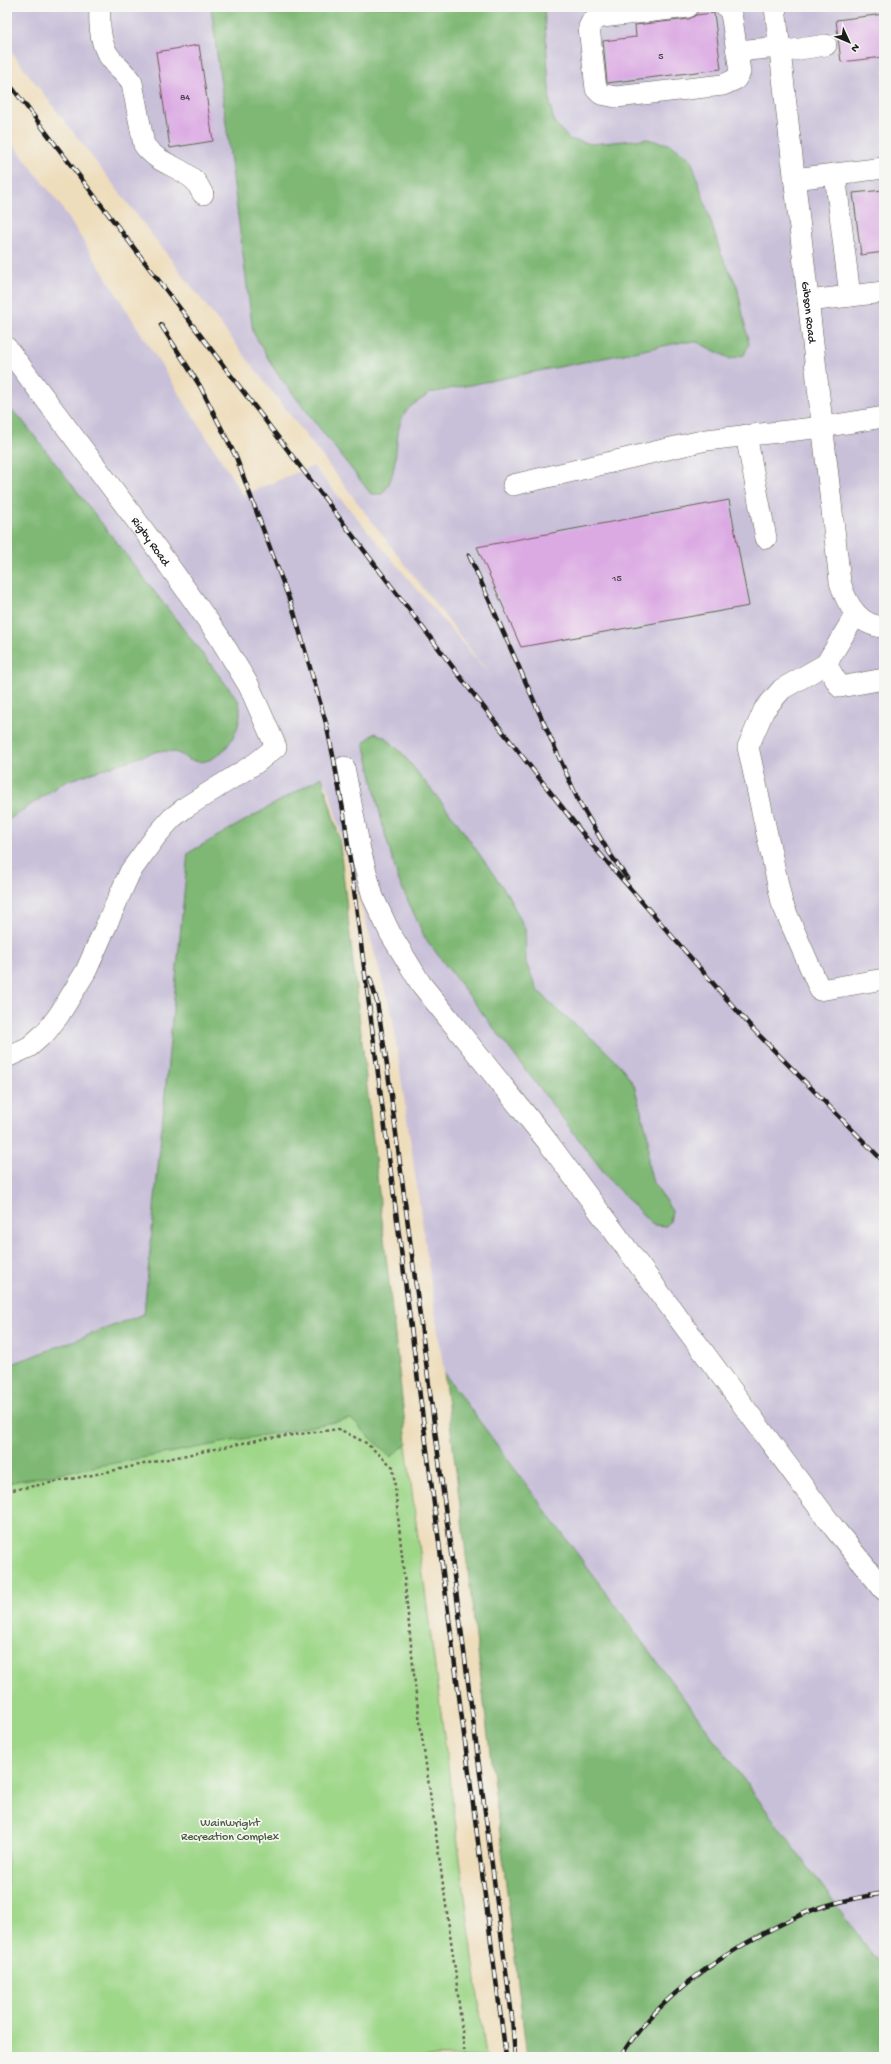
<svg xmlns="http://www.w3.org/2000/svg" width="891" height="2064" viewBox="0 0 891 2064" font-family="'Gochi Hand',sans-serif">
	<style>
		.industrial { fill: #c8bfd8 }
		.green { fill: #9fd789; stroke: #5e7a52 }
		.forest { fill: #7fb875; stroke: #4e6a48 }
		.building { fill: #dbaae3 }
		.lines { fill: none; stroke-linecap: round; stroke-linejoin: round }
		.minor-casing { stroke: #666054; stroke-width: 22 }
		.path { stroke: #666054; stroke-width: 2.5; stroke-dasharray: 3 3; stroke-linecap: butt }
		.minor { stroke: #fff; stroke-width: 21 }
		.rail-casing { stroke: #1c1c1c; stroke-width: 4.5 }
		.rail { stroke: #f6f6f2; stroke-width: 3; stroke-dasharray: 9; stroke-linecap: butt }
		.labels { text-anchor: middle; stroke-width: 3.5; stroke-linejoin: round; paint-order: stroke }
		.number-label { font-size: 10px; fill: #4c404e }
		.street-label { font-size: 12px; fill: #1c1c1c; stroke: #f6f6f2 }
		.park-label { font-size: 12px; fill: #4a5d42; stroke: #f6f6f2 }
	</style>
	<rect width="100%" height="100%" fill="#f6f6f2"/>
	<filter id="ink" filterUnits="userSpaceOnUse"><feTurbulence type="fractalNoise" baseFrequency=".025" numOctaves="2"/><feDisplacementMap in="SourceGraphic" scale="8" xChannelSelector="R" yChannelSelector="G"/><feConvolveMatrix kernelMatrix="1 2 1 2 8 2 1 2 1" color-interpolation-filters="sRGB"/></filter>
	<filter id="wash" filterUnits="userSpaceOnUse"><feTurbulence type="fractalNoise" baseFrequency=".012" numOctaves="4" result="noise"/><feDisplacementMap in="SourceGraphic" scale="16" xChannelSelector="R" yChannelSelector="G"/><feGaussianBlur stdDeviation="0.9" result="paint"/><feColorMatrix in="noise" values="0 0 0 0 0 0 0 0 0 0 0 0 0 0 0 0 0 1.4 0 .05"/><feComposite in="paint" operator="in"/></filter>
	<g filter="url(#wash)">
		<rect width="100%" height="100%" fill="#edb"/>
		<!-- industrial -->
		<path class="industrial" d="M7 7H884V1970L444 1373 392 1015 328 788 322 777 188 853 144 1314 7 1366V136L61 206 243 495 313 466 493 679 7 46Z"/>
		<!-- green -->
		<path class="green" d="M400 1400 486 2057H7V1474Z"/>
		<!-- forest -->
		<g class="forest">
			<path d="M211 7H544L550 103 554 122 569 139 591 144 646 139 669 144 691 159 721 254 737 286 749 344 744 355 731 359 697 342H683L430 393C424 398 416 402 410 407 388 427 405 467 382 494H371L276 372 253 332Z"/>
			<path d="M7 406 22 420 238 700C248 724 222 768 193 761 189 761 185 757 182 755 174 751 167 751 158 751L64 782 7 821Z"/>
			<path d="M375 733 385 737 401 752 454 818 508 895 525 929 526 963 537 989 553 1006 602 1047 624 1070 634 1085 648 1137V1164L653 1183 672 1210 670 1222 666 1226 653 1225 612 1183 425 938 398 879 383 827 364 742Z"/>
			<path d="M322 777 339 837 407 1443 391 1457 351 1419 7 1483V1366L144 1314 188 853Z"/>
			<path d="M444 1373 884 1970V2057H527Z"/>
		</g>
		<g id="blocks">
			<!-- building -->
			<g class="building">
				<path d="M714 13 721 69 607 83 603 41 636 37 635 25 689 19 696 15Z"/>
				<path d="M884 14V57L841 62 836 20Z"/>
				<path d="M199 45 213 141 170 148 156 52Z"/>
				<path d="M884 190V252L861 255 853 193Z"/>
				<path d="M729 500 749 606 521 647 477 547Z"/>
			</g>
		</g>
	</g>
	<g filter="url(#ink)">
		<use href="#blocks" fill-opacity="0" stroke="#666054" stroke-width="1"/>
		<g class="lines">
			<defs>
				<g id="minor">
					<path d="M100 7C99 23 100 43 109 56 116 66 126 73 132 83L144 145C159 165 179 165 195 181 198 184 200 190 203 194"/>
					<path d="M688 7 602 17 592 21 589 27 596 89 601 94 616 97 723 85 736 79 740 72 732 19 730 11 726 7"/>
					<path id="s1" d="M775 7 840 582C846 603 859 626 884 627"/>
					<path d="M737 51 779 47"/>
					<path d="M780 52 826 45"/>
					<path d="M835 174 850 296"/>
					<path d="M794 179 884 168"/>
					<path d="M808 301 884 292"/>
					<path id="s2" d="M7 348 145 532 218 635 249 686 276 747 256 763 186 807 172 818 156 836 130 872 86 971 59 1015 46 1032 29 1047 7 1057"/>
					<path d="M746 435 766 538"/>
					<path d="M513 485 706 440 823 427 884 417"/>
					<path d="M856 614 826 664 782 689 764 710 748 747 782 903 820 990 884 979"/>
					<path d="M826 664 840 687 884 679"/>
					<path d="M344 767 360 850 373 897 390 933 421 984 547 1141 834 1528 884 1590"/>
				</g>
			</defs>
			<!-- minor casing -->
			<use href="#minor" class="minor-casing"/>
			<!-- path -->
			<path class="path" d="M7 1491 92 1475 262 1439 339 1429 366 1443 393 1467 416 1694 455 1969 465 2057"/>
			<!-- minor -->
			<use href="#minor" class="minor"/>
			<defs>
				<g id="rail">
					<path d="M7 81 471 691 587 839 753 1029 884 1162"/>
					<path d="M161 325 200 386 236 457 294 612 326 723 334 760 344 815 370 1012 506 2057"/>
					<path d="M469 555 579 802 608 851 627 878"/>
					<path d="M370 978 377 1002 387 1065 512 2017 515 2057"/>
					<path d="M620 2057C654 2002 710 1962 766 1932 782 1924 799 1914 816 1909 838 1901 861 1897 884 1893"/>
				</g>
			</defs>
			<!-- rail casing -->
			<use href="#rail" class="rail-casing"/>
			<!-- rail -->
			<use href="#rail" class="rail"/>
		</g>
	</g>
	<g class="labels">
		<!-- number labels -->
		<g class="number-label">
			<text x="661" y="59">5</text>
			<text x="185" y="100">84</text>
			<text x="617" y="581">15</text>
		</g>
		<!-- street labels -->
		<g class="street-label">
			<text dy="4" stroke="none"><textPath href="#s1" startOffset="307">Gibson Road</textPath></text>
			<text dy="4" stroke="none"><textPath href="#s2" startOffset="241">Rigby Road</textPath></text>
		</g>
		<!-- park labels -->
		<g class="park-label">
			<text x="230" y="1826">Wainwright<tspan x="230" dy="14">Recreation Complex</tspan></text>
		</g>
	</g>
	<!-- margin -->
	<rect width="891" height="2064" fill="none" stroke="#f6f6f2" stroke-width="24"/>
	<!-- north arrow -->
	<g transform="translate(849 42) rotate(134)" stroke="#f6f6f2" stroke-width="3" paint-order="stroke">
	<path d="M0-3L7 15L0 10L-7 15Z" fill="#1c1c1c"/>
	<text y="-6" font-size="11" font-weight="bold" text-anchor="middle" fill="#1c1c1c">N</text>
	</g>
</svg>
